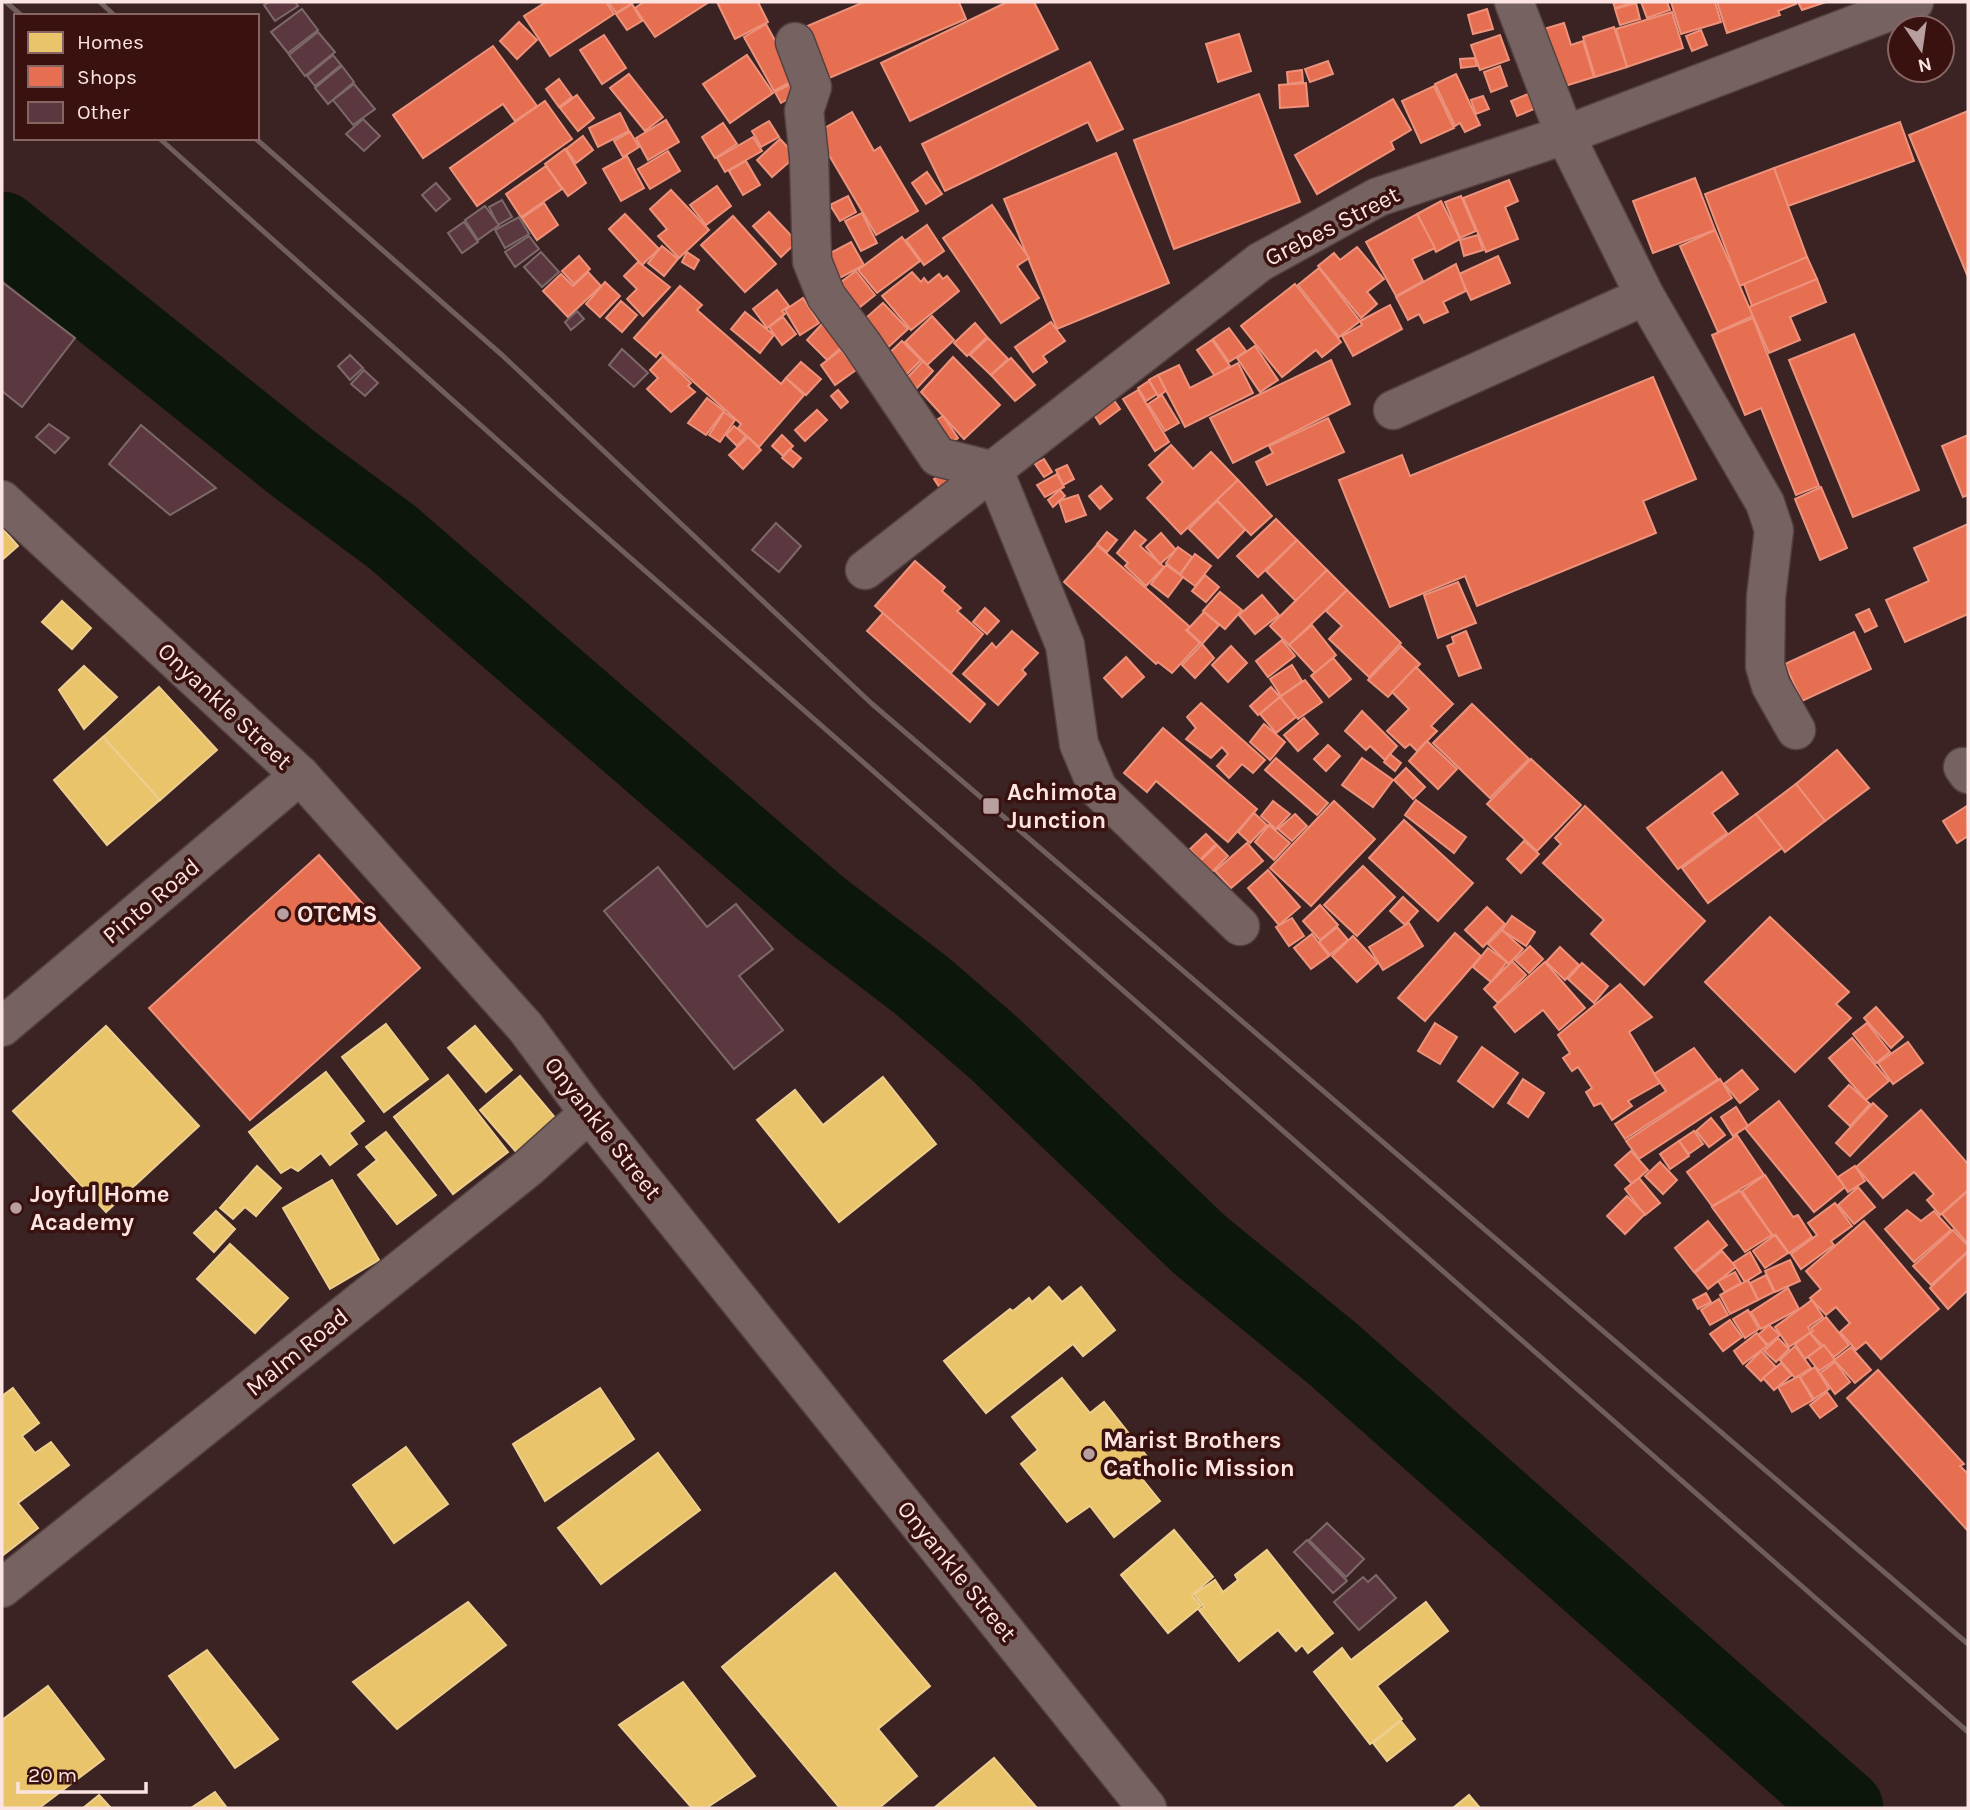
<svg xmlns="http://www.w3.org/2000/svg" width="1970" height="1810" viewBox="0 0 1970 1810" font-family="Karla,sans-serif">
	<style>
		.homes { fill: #e9c46a; stroke: #eece8e; stroke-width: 2 }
		.shops { fill: #e76f51; stroke: #ed927c; stroke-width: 2 }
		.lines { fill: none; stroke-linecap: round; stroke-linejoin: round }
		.river { stroke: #0c160a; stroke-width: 77 }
		.building { fill: #5b3840; stroke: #7d696a; stroke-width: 2 }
		.minor-casing { stroke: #544140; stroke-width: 41 }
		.minor { stroke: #766361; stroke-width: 38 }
		.rail { stroke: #705e5c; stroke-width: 5 }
		.poi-dot { fill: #b7a09f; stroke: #39110f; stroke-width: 2.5 }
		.labels { text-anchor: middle; stroke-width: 7; stroke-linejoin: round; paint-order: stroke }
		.street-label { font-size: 24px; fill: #fbe4e2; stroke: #39110f }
		.poi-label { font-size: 24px; font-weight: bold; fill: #fbe4e2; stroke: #39110f; text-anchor: start }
	</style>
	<rect width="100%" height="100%" fill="#3a2322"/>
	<!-- homes -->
	<g class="homes">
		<path d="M2 528 18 546 2 560Z"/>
		<path d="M62 601 91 628 72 649 42 622Z"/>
		<path d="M84 666 117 697 84 729 59 690Z"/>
		<path d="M159 687 217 750 160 800 103 737Z"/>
		<path d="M103 737 160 800 107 845 54 780Z"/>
		<path d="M386 1024 428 1079 384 1112 342 1057Z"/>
		<path d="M106 1026 199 1126 106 1212 13 1111Z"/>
		<path d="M475 1026 512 1070 486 1092 448 1048Z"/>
		<path d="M326 1072 364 1121 349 1133 357 1144 330 1165 321 1153 298 1171 291 1167 281 1173 249 1132Z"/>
		<path d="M448 1075 508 1152 453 1194 394 1117Z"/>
		<path d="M520 1076 562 1126 523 1160 480 1110Z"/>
		<path d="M883 1077 936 1144 839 1222 757 1120 795 1090 823 1125Z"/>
		<path d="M386 1132 436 1195 397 1224 358 1175 377 1160 366 1147Z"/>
		<path d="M257 1166 281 1188 256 1216 245 1207 233 1219 220 1208Z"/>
		<path d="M332 1180 379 1260 330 1289 283 1208Z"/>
		<path d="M216 1211 235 1229 214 1252 194 1233Z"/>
		<path d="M230 1244 288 1298 255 1333 197 1279Z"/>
		<path d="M1049 1287 1062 1302 1081 1287 1115 1330 1083 1356 1073 1344 986 1413 944 1361 1010 1309 1013 1311 1029 1298 1032 1302Z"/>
		<path d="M1062 1378 1090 1413 1104 1402 1149 1459 1134 1469 1160 1501 1114 1537 1090 1506 1067 1522 1021 1464 1038 1450 1012 1417Z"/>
		<path d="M13 1388 39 1423 22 1436 35 1453 51 1442 69 1465 18 1503 38 1528 2 1556V1396Z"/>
		<path d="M600 1388 634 1439 545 1501 513 1444Z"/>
		<path d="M406 1447 448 1504 394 1543 353 1485Z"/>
		<path d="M658 1453 700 1510 601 1584 558 1528Z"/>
		<path d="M1174 1530 1213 1577 1192 1595 1201 1606 1168 1633 1121 1575Z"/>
		<path d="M1267 1550 1333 1633 1308 1653 1302 1645 1296 1651 1278 1630 1239 1661 1199 1610 1204 1607 1194 1594 1215 1580 1223 1592 1238 1580 1235 1575Z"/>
		<path d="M835 1573 930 1686 878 1729 917 1776 879 1808H840L722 1667Z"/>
		<path d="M468 1602 506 1645 397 1729 353 1682Z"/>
		<path d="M1426 1602 1448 1631 1377 1686 1402 1719 1370 1744 1314 1672 1342 1648 1351 1660Z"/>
		<path d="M207 1650 278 1739 235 1768 169 1676Z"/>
		<path d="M683 1682 755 1776 706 1808H692L619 1725Z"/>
		<path d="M48 1686 104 1759 39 1808H2V1720Z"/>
		<path d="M1401 1721 1415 1739 1387 1761 1373 1743Z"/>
		<path d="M994 1758 1037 1808H934Z"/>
		<path d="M215 1792 227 1808H191Z"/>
		<path d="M99 1795 111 1808H83Z"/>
		<path d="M1469 1795 1480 1808H1453Z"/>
	</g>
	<!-- shops -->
	<g class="shops">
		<path d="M546 2H606L614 14 550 56 524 16Z"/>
		<path d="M608 2H634L616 13Z"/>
		<path d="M644 2H709L655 37 635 8Z"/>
		<path d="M717 2H758L768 22 735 39Z"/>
		<path d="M864 2H959L966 19 827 79 805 27Z"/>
		<path d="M1007 2H1034L1058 49 910 121 881 63Z"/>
		<path d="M1613 2H1634L1615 8Z"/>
		<path d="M1641 2H1667L1670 10 1647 18Z"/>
		<path d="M1671 2H1715L1721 22 1681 34Z"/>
		<path d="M1717 2H1795L1796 4 1778 11 1780 15 1727 33Z"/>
		<path d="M1798 2H1826L1802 10Z"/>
		<path d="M1636 3 1640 19 1620 25 1615 9Z"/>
		<path d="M632 4 642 21 627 30 616 14Z"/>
		<path d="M1487 9 1493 29 1473 34 1468 15Z"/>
		<path d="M1672 12 1683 48 1627 67 1616 29Z"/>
		<path d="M519 22 537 40 517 59 500 41Z"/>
		<path d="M1564 23 1571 45 1583 41 1594 77 1552 90 1534 32Z"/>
		<path d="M766 24 796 79 774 91 744 37Z"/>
		<path d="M1614 27 1627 67 1595 77 1583 37Z"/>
		<path d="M1701 30 1707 45 1692 51 1686 36Z"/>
		<path d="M1239 34 1251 71 1218 82 1206 44Z"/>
		<path d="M604 35 626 68 602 84 580 50Z"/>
		<path d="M1500 35 1509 60 1480 70 1471 45Z"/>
		<path d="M1946 40 1952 58 1942 62V42Z"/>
		<path d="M493 46 537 106 515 121 503 104 423 158 393 115Z"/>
		<path d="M747 55 773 93 730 123 703 84Z"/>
		<path d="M1475 58 1477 66 1461 68 1460 59Z"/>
		<path d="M1328 61 1333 74 1310 82 1305 69Z"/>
		<path d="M1090 62 1123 129 1097 141 1088 122 945 191 922 144Z"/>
		<path d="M1500 66 1507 86 1491 92 1484 72Z"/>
		<path d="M1302 70 1303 82 1288 84 1287 72Z"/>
		<path d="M629 74 663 117 645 131 610 88Z"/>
		<path d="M1456 74 1480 125 1465 132 1460 123 1455 126 1435 84Z"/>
		<path d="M559 79 572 97 559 107 546 89Z"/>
		<path d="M796 81 802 91 781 103 775 92Z"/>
		<path d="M1306 83 1308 106 1280 108 1279 85Z"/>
		<path d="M1434 86 1454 128 1421 143 1402 101Z"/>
		<path d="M1259 94 1300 202 1174 249 1134 140Z"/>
		<path d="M1528 94 1534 109 1517 116 1511 101Z"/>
		<path d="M577 95 594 118 578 131 560 108Z"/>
		<path d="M1483 96 1489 109 1476 114 1471 100Z"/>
		<path d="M1393 99 1411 130 1391 142 1394 149 1317 194 1295 155Z"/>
		<path d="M545 101 572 139 477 206 450 168Z"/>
		<path d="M1968 111V277L1909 135Z"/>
		<path d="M852 112 874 151 880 147 918 211 876 235 816 133Z"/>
		<path d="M620 113 629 131 598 147 589 128Z"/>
		<path d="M666 120 679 142 648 160 636 138Z"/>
		<path d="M769 121 779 137 761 147 752 131Z"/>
		<path d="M1900 122 1914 161 1788 206 1774 168Z"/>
		<path d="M723 123 737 144 715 158 702 137Z"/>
		<path d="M630 132 639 147 623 157 614 141Z"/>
		<path d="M583 136 593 150 576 163 566 149Z"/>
		<path d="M753 137 762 151 725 172 717 158Z"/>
		<path d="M780 139 796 156 772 177 757 160Z"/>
		<path d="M565 149 586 183 568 196 545 164Z"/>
		<path d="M668 151 680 171 650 189 638 169Z"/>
		<path d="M1116 153 1169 283 1057 329 1004 199Z"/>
		<path d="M627 156 644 188 621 201 603 169Z"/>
		<path d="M746 161 760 185 743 195 729 171Z"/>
		<path d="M546 166 562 189 521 217 506 194Z"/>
		<path d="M1774 168 1807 257 1740 286 1705 194Z"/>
		<path d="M927 172 942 194 926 204 912 183Z"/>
		<path d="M1695 178 1715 230 1653 253 1633 201Z"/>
		<path d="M1509 180 1518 201 1505 207 1518 239 1486 252 1463 198Z"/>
		<path d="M717 186 731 206 706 225 690 205Z"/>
		<path d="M671 190 709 230 679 258 658 236 667 229 650 209Z"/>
		<path d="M848 196 856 212 840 221 830 205Z"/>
		<path d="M1461 196 1476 231 1460 238 1445 202Z"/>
		<path d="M1441 201 1460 239 1436 252 1417 214Z"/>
		<path d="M544 203 558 225 537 240 522 218Z"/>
		<path d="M992 205 1029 258 1017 266 1039 298 1001 323 943 238Z"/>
		<path d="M769 212 797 242 781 257 753 226Z"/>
		<path d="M862 213 877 243 861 251 845 221Z"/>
		<path d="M625 214 659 249 642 265 609 229Z"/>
		<path d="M1417 214 1435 248 1412 259 1423 281 1396 296 1366 242Z"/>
		<path d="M733 216 776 264 745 292 701 245Z"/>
		<path d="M927 225 944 251 924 265 906 240Z"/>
		<path d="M1715 230 1753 316 1718 332 1680 246Z"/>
		<path d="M1478 235 1483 250 1464 256 1460 240Z"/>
		<path d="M902 237 920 261 877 293 858 270Z"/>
		<path d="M851 242 864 265 834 281 821 258Z"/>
		<path d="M662 246 678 259 664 276 648 263Z"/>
		<path d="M1357 247 1384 279 1367 292 1377 304 1361 318 1318 266 1334 253 1340 260Z"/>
		<path d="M687 252 699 260 694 269 682 262Z"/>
		<path d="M579 256 590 269 574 284 562 271Z"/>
		<path d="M1498 256 1510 283 1471 300 1459 274Z"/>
		<path d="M1807 257 1817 279 1752 306 1744 284Z"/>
		<path d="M638 262 670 287 643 316 627 299 637 289 624 276Z"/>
		<path d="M1456 264 1466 291 1443 302 1448 312 1424 323 1419 314 1408 320 1396 297Z"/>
		<path d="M1319 268 1360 321 1339 337 1298 285Z"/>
		<path d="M856 271 875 295 850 315 830 290Z"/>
		<path d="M588 272 601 286 568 317 543 291 561 274 573 286Z"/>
		<path d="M912 272 921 282 924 278 928 283 939 274 943 279 947 276 959 291 911 330 882 296Z"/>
		<path d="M1817 279 1826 302 1790 317 1800 340 1769 353 1749 307Z"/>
		<path d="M605 282 620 296 600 317 586 304Z"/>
		<path d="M1295 284 1341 342 1322 357 1316 350 1282 377 1241 326Z"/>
		<path d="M680 286 702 305 697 310 737 345 781 384 786 378 804 395 759 447 738 428 741 424 660 352 656 357 634 338Z"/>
		<path d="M777 290 789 306 782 311 785 314 767 328 753 309Z"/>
		<path d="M803 298 819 323 800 335 785 310Z"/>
		<path d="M621 301 637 315 622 332 606 318Z"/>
		<path d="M883 303 908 329 884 351 859 324Z"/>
		<path d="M1390 305 1402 329 1353 356 1342 336 1362 325 1360 321Z"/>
		<path d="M745 312 774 335 760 353 731 329Z"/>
		<path d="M932 316 954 340 927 365 905 342Z"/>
		<path d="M783 317 796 334 782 345 769 327Z"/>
		<path d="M1753 318 1819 486 1796 495 1761 408 1745 415 1712 335Z"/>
		<path d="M1051 322 1065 341 1043 356 1047 362 1033 372 1015 347Z"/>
		<path d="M823 323 845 344 827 360 807 340Z"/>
		<path d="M975 323 987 337 967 356 954 343Z"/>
		<path d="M1229 328 1246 351 1229 362 1213 339Z"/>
		<path d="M1854 334 1919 490 1853 517 1789 360Z"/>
		<path d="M988 338 1008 359 991 375 970 355Z"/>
		<path d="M1212 340 1230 366 1215 376 1197 350Z"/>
		<path d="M902 341 921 360 904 377 885 357Z"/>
		<path d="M1255 346 1278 380 1260 392 1237 358Z"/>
		<path d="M841 350 856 370 835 385 821 365Z"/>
		<path d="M663 356 691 383 688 386 695 392 671 412 647 389 658 378 650 370Z"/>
		<path d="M953 357 1000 405 964 439 921 392Z"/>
		<path d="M1011 358 1035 385 1015 401 991 375Z"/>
		<path d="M1331 360 1350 404 1233 463 1210 418Z"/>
		<path d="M923 361 933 371 916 389 906 379Z"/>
		<path d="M801 362 821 379 806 395 786 378Z"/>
		<path d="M1238 363 1253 393 1185 427 1158 375 1179 365 1190 388Z"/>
		<path d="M1158 375 1166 391 1158 396 1149 380Z"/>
		<path d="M1653 377 1696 479 1643 501 1656 533 1477 606 1465 576 1390 607 1339 480 1402 455 1410 476Z"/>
		<path d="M1149 381 1157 394 1146 401 1138 388Z"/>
		<path d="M838 390 848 402 841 408 831 396Z"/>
		<path d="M1138 390 1169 442 1155 451 1123 399Z"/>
		<path d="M1109 393 1120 409 1100 424 1089 407Z"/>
		<path d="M1162 395 1179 423 1165 431 1148 404Z"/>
		<path d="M707 398 724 411 706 435 688 423Z"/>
		<path d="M817 410 827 420 805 441 795 430Z"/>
		<path d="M724 412 735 420 720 442 709 435Z"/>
		<path d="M943 416 958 438 944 448 928 425Z"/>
		<path d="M1328 418 1344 452 1267 485 1256 462 1273 453 1269 446Z"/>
		<path d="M734 426 746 436 737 446 726 435Z"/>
		<path d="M782 435 793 446 783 456 772 446Z"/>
		<path d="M1968 435V495L1963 497 1942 446Z"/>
		<path d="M748 437 761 450 743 469 729 455Z"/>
		<path d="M1171 445 1193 469 1211 452 1238 480 1181 534 1147 498 1163 482 1149 465Z"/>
		<path d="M790 449 801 458 793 467 782 458Z"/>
		<path d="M1044 459 1052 472 1044 477 1035 464Z"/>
		<path d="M1067 465 1074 479 1063 485 1056 470Z"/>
		<path d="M948 470 953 479 940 488 934 479Z"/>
		<path d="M1057 474 1064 487 1045 497 1037 485Z"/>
		<path d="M1238 480 1272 516 1251 535 1217 500Z"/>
		<path d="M1101 486 1112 499 1100 509 1089 496Z"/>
		<path d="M1821 487 1847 548 1820 560 1795 499Z"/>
		<path d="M1060 490 1065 496 1053 507 1048 500Z"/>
		<path d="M1078 495 1086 515 1066 522 1059 501Z"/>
		<path d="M1217 501 1245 530 1218 558 1189 529Z"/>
		<path d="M1276 519 1297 540 1258 577 1237 556Z"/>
		<path d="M1968 524V614L1905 642 1886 600 1929 581 1914 548Z"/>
		<path d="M1135 531 1146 540 1140 546 1164 567 1146 586 1125 566 1128 563 1117 553Z"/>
		<path d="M1107 532 1117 540 1107 552 1097 544Z"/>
		<path d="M1161 533 1176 550 1160 564 1146 547Z"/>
		<path d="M1297 540 1327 570 1296 601 1266 571Z"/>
		<path d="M1097 545 1190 627 1186 630 1200 643 1172 673 1158 662 1156 664 1064 582Z"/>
		<path d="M1178 547 1192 557 1180 574 1166 563Z"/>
		<path d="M1195 554 1211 566 1195 586 1180 575Z"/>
		<path d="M915 561 945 587 942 591 961 608 957 611 983 634 951 673 875 606Z"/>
		<path d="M1166 565 1183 577 1168 597 1151 584Z"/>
		<path d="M1327 570 1347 590 1289 645 1270 626Z"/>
		<path d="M1205 575 1219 587 1206 602 1192 591Z"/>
		<path d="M1458 582 1476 623 1438 638 1424 595Z"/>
		<path d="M1347 590 1401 643 1369 677 1329 639 1342 626 1326 611Z"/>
		<path d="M1220 592 1242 610 1225 629 1203 611Z"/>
		<path d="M1262 595 1279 615 1255 634 1239 615Z"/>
		<path d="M985 608 999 621 987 634 973 622Z"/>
		<path d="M1869 609 1877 626 1865 632 1856 615Z"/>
		<path d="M1204 612 1219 625 1202 644 1187 630Z"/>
		<path d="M883 613 985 704 970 722 867 631Z"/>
		<path d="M1312 625 1336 655 1315 673 1289 645Z"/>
		<path d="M1012 631 1038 653 1022 670 1026 674 998 705 963 674 992 643 996 648Z"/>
		<path d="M1466 631 1481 668 1459 676 1447 646 1454 643 1452 637Z"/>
		<path d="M1854 632 1871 669 1802 701 1785 664Z"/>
		<path d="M1282 640 1295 656 1268 677 1256 661Z"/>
		<path d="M1202 644 1214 658 1195 678 1182 665Z"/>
		<path d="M1231 646 1247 663 1228 682 1212 665Z"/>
		<path d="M1401 646 1420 664 1388 697 1368 680Z"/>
		<path d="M1126 657 1144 677 1122 697 1104 678Z"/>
		<path d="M1333 658 1351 679 1329 697 1311 676Z"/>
		<path d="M1292 665 1302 681 1281 696 1270 679Z"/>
		<path d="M1416 667 1453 704 1431 726 1437 731 1417 751 1410 744 1405 748 1387 731 1409 709 1392 692Z"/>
		<path d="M1305 680 1322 702 1298 719 1280 697Z"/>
		<path d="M1271 687 1280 697 1258 715 1250 706Z"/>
		<path d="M1280 697 1296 717 1276 733 1260 714Z"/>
		<path d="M1201 703 1265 760 1253 773 1242 764 1229 778 1217 766 1228 754 1222 747 1211 758 1186 739 1196 728 1187 717Z"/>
		<path d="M1472 704 1529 759 1490 798 1433 743Z"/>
		<path d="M1362 711 1397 746 1385 760 1370 746 1366 750 1345 731Z"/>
		<path d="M1304 718 1318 734 1298 751 1284 735Z"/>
		<path d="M1264 724 1285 742 1270 760 1250 742Z"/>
		<path d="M1163 728 1257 809 1228 842 1156 781 1147 792 1124 773Z"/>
		<path d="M1427 741 1457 769 1438 789 1409 761Z"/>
		<path d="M1328 745 1340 756 1326 771 1314 759Z"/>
		<path d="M1837 750 1869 788 1825 821 1796 784Z"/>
		<path d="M1390 754 1401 763 1395 771 1384 762Z"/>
		<path d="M1276 758 1328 803 1317 815 1265 770Z"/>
		<path d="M1362 758 1393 780 1373 807 1342 785Z"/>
		<path d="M1531 759 1581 805 1537 851 1487 804Z"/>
		<path d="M1406 768 1425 787 1413 799 1394 780Z"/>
		<path d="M1722 772 1738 794 1712 813 1727 833 1678 869 1647 828Z"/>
		<path d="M1796 784 1825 821 1785 852 1756 814Z"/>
		<path d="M1416 800 1466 837 1454 853 1405 815Z"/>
		<path d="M1273 801 1290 814 1276 829 1261 816Z"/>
		<path d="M1334 801 1375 839 1311 906 1270 868Z"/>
		<path d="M1585 806 1705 921 1644 985 1591 934 1604 920 1543 863 1561 844 1555 838Z"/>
		<path d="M1967 806 1968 836 1957 843 1943 821Z"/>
		<path d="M1254 813 1267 825 1250 843 1238 832Z"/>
		<path d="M1295 814 1307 826 1292 841 1278 829Z"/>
		<path d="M1756 814 1782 848 1708 903 1682 868Z"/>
		<path d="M1404 820 1473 883 1438 921 1369 858Z"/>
		<path d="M1269 825 1290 843 1274 860 1255 842Z"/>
		<path d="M1206 834 1216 844 1200 860 1190 849Z"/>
		<path d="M1524 841 1539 854 1521 873 1507 859Z"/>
		<path d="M1247 843 1263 861 1231 888 1215 871Z"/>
		<path d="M1217 845 1228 856 1210 874 1198 863Z"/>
		<path d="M319 855 420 968 250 1120 149 1008Z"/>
		<path d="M1363 866 1395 897 1357 936 1324 905Z"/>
		<path d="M1268 870 1300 907 1279 925 1248 888Z"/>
		<path d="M1403 897 1418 911 1405 925 1390 911Z"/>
		<path d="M1320 905 1338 925 1320 940 1303 921Z"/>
		<path d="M1487 907 1505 924 1483 947 1465 930Z"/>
		<path d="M1512 916 1535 932 1526 946 1502 930Z"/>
		<path d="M1770 917 1849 992 1836 1004 1851 1018 1795 1072 1705 982Z"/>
		<path d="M1292 918 1304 936 1289 946 1276 927Z"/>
		<path d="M1409 923 1423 946 1383 970 1369 947Z"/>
		<path d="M1337 927 1348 940 1330 955 1319 942Z"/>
		<path d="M1502 930 1523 949 1509 964 1488 944Z"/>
		<path d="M1455 933 1481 956 1425 1021 1398 998Z"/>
		<path d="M1312 934 1329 956 1311 969 1294 948Z"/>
		<path d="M1353 936 1378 963 1357 982 1332 956Z"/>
		<path d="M1530 946 1543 959 1529 973 1515 960Z"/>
		<path d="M1560 947 1579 965 1565 980 1546 962Z"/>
		<path d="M1488 948 1507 962 1491 982 1473 967Z"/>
		<path d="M1512 961 1526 975 1498 1003 1484 989Z"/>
		<path d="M1545 962 1585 1008 1559 1030 1543 1010 1515 1032 1494 1007Z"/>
		<path d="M1582 963 1608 986 1594 1003 1568 979Z"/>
		<path d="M1620 984 1652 1017 1629 1032 1660 1083 1628 1101 1632 1106 1612 1120 1601 1103 1594 1106 1586 1092 1592 1088 1578 1067 1572 1071 1563 1058 1570 1053 1558 1035Z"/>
		<path d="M1876 1007 1903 1037 1891 1048 1864 1018Z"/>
		<path d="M1435 1023 1457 1037 1440 1064 1418 1051Z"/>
		<path d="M1867 1023 1890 1052 1876 1063 1853 1034Z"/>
		<path d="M1852 1038 1889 1081 1866 1100 1829 1058Z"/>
		<path d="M1908 1042 1923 1063 1893 1084 1878 1063Z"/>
		<path d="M1482 1047 1518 1073 1493 1107 1458 1081Z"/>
		<path d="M1694 1048 1718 1079 1625 1139 1615 1124 1666 1091 1654 1074Z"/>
		<path d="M1742 1070 1758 1089 1740 1103 1724 1084Z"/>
		<path d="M1523 1079 1544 1093 1528 1117 1508 1103Z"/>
		<path d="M1720 1079 1732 1098 1639 1159 1626 1141Z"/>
		<path d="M1849 1085 1870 1104 1850 1126 1829 1106Z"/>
		<path d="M1779 1101 1845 1187 1814 1212 1745 1128Z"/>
		<path d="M1873 1103 1887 1116 1850 1156 1836 1143Z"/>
		<path d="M1736 1107 1748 1126 1733 1136 1721 1117Z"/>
		<path d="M1921 1110 1968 1164V1190L1940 1215 1927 1200 1934 1194 1914 1172 1883 1198 1856 1167Z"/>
		<path d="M1711 1118 1725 1135 1709 1147 1696 1131Z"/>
		<path d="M1694 1131 1703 1144 1689 1154 1679 1141Z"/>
		<path d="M1737 1135 1764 1175 1712 1206 1687 1172Z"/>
		<path d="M1679 1141 1689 1156 1670 1169 1660 1154Z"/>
		<path d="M1631 1151 1648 1170 1632 1184 1615 1165Z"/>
		<path d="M1660 1162 1677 1180 1663 1194 1645 1176Z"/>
		<path d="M1855 1166 1865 1181 1848 1192 1838 1177Z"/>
		<path d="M1765 1175 1793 1217 1798 1215 1812 1237 1789 1253 1776 1235 1773 1236 1742 1191Z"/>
		<path d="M1639 1178 1660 1203 1645 1215 1625 1189Z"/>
		<path d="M1858 1187 1875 1207 1854 1224 1838 1205Z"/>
		<path d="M1740 1191 1772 1235 1745 1252 1712 1207Z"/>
		<path d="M1968 1191V1244L1942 1214Z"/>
		<path d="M1627 1196 1645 1214 1625 1234 1607 1216Z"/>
		<path d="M1835 1203 1852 1226 1831 1241 1834 1245 1801 1269 1791 1254 1817 1235 1808 1223Z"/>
		<path d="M1907 1210 1921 1221 1934 1211 1951 1230 1914 1262 1885 1229Z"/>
		<path d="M1708 1221 1727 1245 1694 1272 1675 1248Z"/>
		<path d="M1864 1221 1939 1309 1881 1359 1866 1342 1856 1350 1840 1332 1850 1323 1836 1307 1826 1315 1810 1298 1821 1289 1806 1271Z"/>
		<path d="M1953 1230 1968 1246V1251L1931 1285 1913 1266Z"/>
		<path d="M1775 1235 1788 1253 1765 1268 1753 1251Z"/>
		<path d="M1722 1251 1736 1267 1708 1289 1695 1273Z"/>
		<path d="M1750 1252 1761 1272 1745 1282 1733 1263Z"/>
		<path d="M1968 1252V1290L1948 1309 1930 1288Z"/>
		<path d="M1790 1260 1800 1281 1775 1292 1765 1271Z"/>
		<path d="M1735 1272 1741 1283 1725 1292 1718 1281Z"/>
		<path d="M1766 1275 1774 1292 1758 1300 1750 1283Z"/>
		<path d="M1748 1280 1758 1300 1730 1314 1720 1295Z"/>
		<path d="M1788 1288 1799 1309 1761 1329 1751 1312Z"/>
		<path d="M1706 1293 1711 1302 1698 1309 1693 1300Z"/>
		<path d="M1719 1299 1728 1315 1710 1325 1701 1310Z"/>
		<path d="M1812 1300 1823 1317 1808 1327 1811 1332 1789 1347 1775 1327Z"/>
		<path d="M1748 1310 1759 1329 1745 1338 1733 1319Z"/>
		<path d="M1826 1317 1849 1345 1834 1357 1810 1333 1813 1331 1811 1328Z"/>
		<path d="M1730 1320 1742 1337 1723 1351 1710 1334Z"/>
		<path d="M1769 1325 1780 1335 1768 1345 1758 1335Z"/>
		<path d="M1757 1333 1767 1346 1743 1364 1734 1351Z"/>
		<path d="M1810 1333 1821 1347 1805 1359 1795 1344Z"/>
		<path d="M1778 1338 1789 1349 1776 1362 1764 1351Z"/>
		<path d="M1824 1345 1835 1360 1819 1371 1808 1357Z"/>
		<path d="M1795 1346 1811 1368 1795 1378 1780 1360Z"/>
		<path d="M1851 1347 1871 1370 1855 1383 1834 1360Z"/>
		<path d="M1761 1351 1776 1367 1761 1381 1746 1366Z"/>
		<path d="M1835 1362 1850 1382 1835 1394 1820 1373Z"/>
		<path d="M1781 1363 1792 1375 1774 1390 1763 1378Z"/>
		<path d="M1815 1367 1829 1389 1814 1399 1800 1377Z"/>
		<path d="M1878 1370 1964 1464 1960 1466 1968 1474V1531L1847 1398Z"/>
		<path d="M1799 1376 1813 1400 1792 1412 1778 1387Z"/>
		<path d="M1827 1392 1837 1406 1820 1418 1810 1405Z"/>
	</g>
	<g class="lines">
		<!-- river -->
		<path class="river" d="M2 230 295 465 392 537 819 907 921 985 994 1048 1200 1245 1333 1354 1845 1808"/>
	</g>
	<!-- building -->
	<g class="building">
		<path d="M269 2H295L298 6 275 21 264 5Z"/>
		<path d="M302 9 318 30 288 53 271 32Z"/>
		<path d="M318 32 335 52 305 76 289 55Z"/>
		<path d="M333 55 341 65 315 86 307 76Z"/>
		<path d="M342 66 354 82 328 104 315 88Z"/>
		<path d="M354 84 375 109 353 125 333 100Z"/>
		<path d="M363 119 380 136 364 151 346 134Z"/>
		<path d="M436 183 450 199 436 211 422 195Z"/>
		<path d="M502 200 512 217 498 225 489 207Z"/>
		<path d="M485 206 499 225 478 240 465 220Z"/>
		<path d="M519 217 529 234 505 248 495 230Z"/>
		<path d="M464 222 478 242 462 253 448 233Z"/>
		<path d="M529 236 539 249 515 267 505 252Z"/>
		<path d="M541 252 559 272 542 287 524 267Z"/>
		<path d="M2 282 75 338 22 407 2 391Z"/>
		<path d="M577 311 584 319 571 330 565 322Z"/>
		<path d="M622 349 648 373 634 387 609 365Z"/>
		<path d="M350 355 363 368 350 380 338 366Z"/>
		<path d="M364 370 378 383 365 396 351 384Z"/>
		<path d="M49 424 69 438 55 453 36 437Z"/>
		<path d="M141 425 216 488 170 515 109 464Z"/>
		<path d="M776 523 801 546 779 572 752 550Z"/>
		<path d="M658 867 707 927 736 904 773 949 739 976 783 1030 734 1069 604 911Z"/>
		<path d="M1327 1523 1364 1559 1346 1577 1309 1540Z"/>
		<path d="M1307 1540 1347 1581 1333 1593 1294 1552Z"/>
		<path d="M1376 1575 1396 1598 1359 1630 1334 1602 1363 1577 1368 1582Z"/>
	</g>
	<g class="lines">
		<defs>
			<g id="minor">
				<path d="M1514 2 1565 135 1645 296 1765 503 1774 530 1766 597 1765 666 1771 686 1796 730"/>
				<path d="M795 42 812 87 804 111 809 157 812 261 826 296 862 344 938 457 994 471 1065 645 1079 744 1098 789 1240 926"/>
				<path d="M1393 410 1645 296"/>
				<path d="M2 500 300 775 526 1028 589 1113 1147 1808"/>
				<path d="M865 570 1260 262 1378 197 1565 135 1914 2"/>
				<path d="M1963 767 1968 774"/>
				<path d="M2 1027 300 775"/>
				<path d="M2 1588 528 1168 589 1113"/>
			</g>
		</defs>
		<!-- minor casing -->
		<use href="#minor" class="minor-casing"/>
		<!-- minor -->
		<use href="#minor" class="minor"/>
		<!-- rail -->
		<g class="rail">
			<path d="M6 2 22 16"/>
			<path d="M100 2 115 16"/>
			<path d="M159 138 561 497 1968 1732"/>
			<path d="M255 138 502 355 871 703 1968 1644"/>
		</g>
	</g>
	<!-- markers -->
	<g class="poi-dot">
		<rect x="982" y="797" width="18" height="18" rx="3.5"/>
		<circle cx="283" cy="914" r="7"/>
		<circle cx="16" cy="1208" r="7"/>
		<circle cx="1089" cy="1454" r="7"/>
	</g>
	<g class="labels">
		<!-- street labels -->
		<g class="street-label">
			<text transform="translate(1332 226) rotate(-27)" y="8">Grebes Street</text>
			<text transform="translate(225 706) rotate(43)" y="8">Onyankle Street</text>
			<text transform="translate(151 901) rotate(-40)" y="8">Pinto Road</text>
			<text transform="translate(603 1128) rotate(52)" y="8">Onyankle Street</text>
			<text transform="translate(297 1352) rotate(-39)" y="8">Malm Road</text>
			<text transform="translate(957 1571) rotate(51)" y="8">Onyankle Street</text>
		</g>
		<!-- poi labels -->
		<g class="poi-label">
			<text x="1007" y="800">Achimota<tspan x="1007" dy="28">Junction</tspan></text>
			<text x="297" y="922">OTCMS</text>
			<text x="30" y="1202">Joyful Home<tspan x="30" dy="28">Academy</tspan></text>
			<text x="1103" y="1448">Marist Brothers<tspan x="1103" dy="28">Catholic Mission</tspan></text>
		</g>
	</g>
	<!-- border -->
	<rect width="1970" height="1810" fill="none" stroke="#fbe4e2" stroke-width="7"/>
	<!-- legend -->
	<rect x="14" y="14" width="245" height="126" fill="#39110f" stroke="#876563" stroke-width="2"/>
	<rect x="28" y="32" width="35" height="21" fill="#e9c46a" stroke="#876563" stroke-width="2"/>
	<text x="77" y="49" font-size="21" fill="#fbe4e2">Homes</text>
	<rect x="28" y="66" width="35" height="21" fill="#e76f51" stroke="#876563" stroke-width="2"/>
	<text x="77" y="84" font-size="21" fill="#fbe4e2">Shops</text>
	<rect x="28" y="102" width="35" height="21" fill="#5b3840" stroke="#876563" stroke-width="2"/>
	<text x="77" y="119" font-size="21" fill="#fbe4e2">Other</text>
	<!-- north arrow -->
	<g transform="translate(1921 49) rotate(167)"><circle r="33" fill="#39110f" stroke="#876563" stroke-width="2"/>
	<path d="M0-5L12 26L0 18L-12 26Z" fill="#b7a09f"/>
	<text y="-10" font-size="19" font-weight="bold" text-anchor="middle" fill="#fbe4e2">N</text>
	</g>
	<!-- scale -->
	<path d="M18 1782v10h128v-10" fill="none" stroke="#fbe4e2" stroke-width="3.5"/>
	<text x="28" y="1782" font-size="21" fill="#fbe4e2" stroke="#39110f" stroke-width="5" paint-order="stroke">20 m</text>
</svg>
